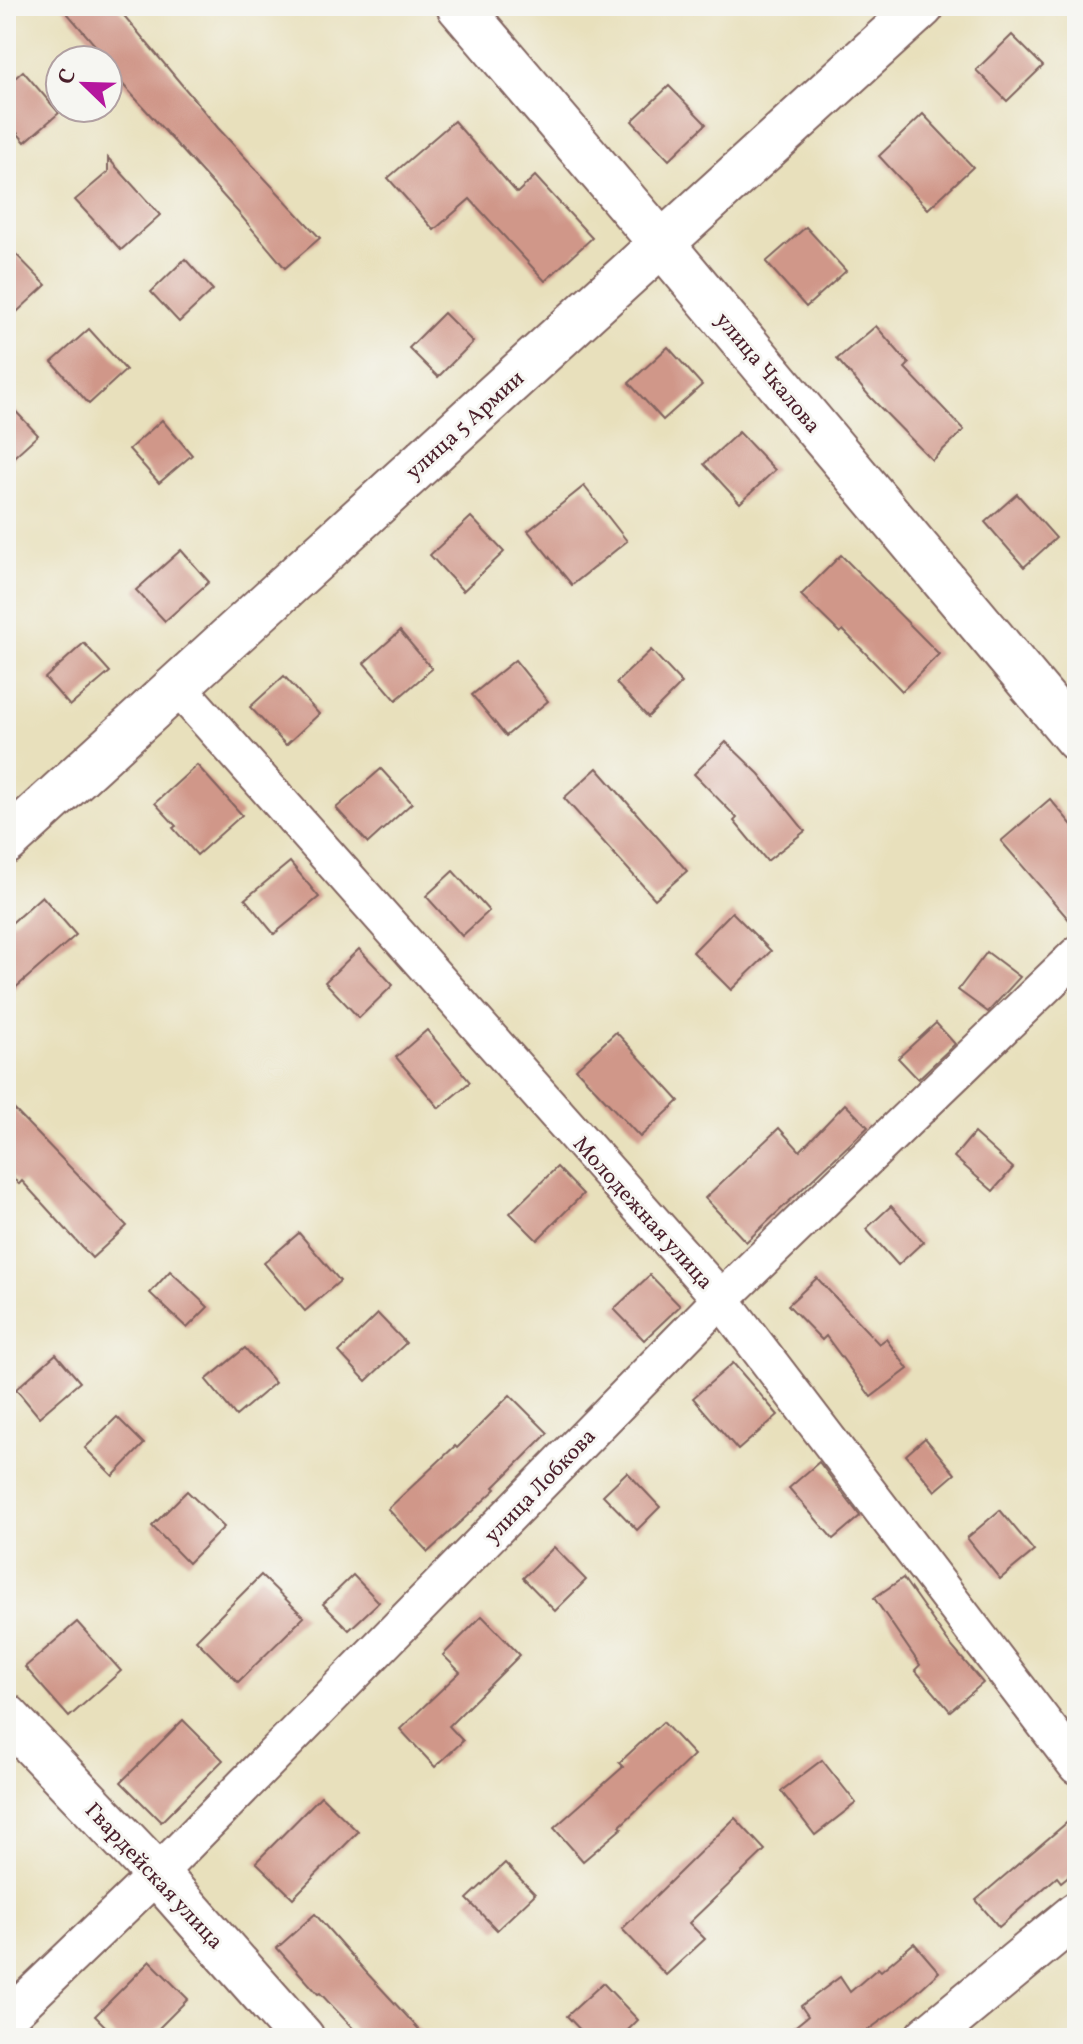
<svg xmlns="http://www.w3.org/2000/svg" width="1083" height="2044" viewBox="0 0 1083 2044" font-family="Vollkorn,serif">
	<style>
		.building { fill: #d09789 }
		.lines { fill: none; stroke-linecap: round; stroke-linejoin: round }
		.minor-casing { stroke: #81635e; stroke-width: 40 }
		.secondary-casing { stroke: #81635e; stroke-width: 48 }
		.minor { stroke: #fff; stroke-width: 36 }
		.secondary { stroke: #fff; stroke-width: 44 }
		.labels { text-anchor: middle; stroke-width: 6; stroke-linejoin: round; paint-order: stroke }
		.street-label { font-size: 22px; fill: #4a1f2b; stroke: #f6f6f2 }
	</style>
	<rect width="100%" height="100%" fill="#f6f6f2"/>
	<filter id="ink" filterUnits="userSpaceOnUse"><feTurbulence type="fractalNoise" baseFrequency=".0125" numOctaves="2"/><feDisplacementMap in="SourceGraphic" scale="16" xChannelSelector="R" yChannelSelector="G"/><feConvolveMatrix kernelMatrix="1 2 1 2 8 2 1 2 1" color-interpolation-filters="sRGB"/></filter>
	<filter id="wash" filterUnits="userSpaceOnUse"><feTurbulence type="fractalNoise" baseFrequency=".006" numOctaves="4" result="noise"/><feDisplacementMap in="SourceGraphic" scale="32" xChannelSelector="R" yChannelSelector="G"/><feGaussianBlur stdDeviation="1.8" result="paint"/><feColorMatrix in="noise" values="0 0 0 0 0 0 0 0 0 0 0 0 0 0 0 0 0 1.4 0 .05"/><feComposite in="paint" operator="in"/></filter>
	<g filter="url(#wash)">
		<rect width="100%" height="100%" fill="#e8e0bc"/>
		<g id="blocks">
			<!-- building -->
			<g class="building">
				<path d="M61 6H116L218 128 320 238 285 268 237 211 108 68V60Z"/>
				<path d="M1012 35 1043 66 1007 101 976 70Z"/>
				<path d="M23 71 59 113 25 142 6 120V86Z"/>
				<path d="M669 86 706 124 669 160 632 121Z"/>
				<path d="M923 114 973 167 928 209 879 156Z"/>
				<path d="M454 121 517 193 535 176 592 238 545 281 470 199 434 230 388 178Z"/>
				<path d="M108 158 160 215 121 250 75 200 108 172Z"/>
				<path d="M806 227 846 271 806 307 766 262Z"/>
				<path d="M6 244 46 285 6 322Z"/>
				<path d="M185 259 213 290 179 322 151 292Z"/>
				<path d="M444 313 473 342 438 377 409 348Z"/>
				<path d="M876 326 909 364 905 368 964 430 932 460 871 398 837 359Z"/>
				<path d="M89 329 126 370 89 404 52 362Z"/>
				<path d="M668 347 702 385 663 420 629 383Z"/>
				<path d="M6 401 38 435 6 464Z"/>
				<path d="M162 420 192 455 159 483 129 449Z"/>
				<path d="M739 432 775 470 740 503 704 464Z"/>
				<path d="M584 486 627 541 572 585 528 531Z"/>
				<path d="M1017 494 1056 538 1024 567 985 522Z"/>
				<path d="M471 517 504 552 463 591 430 555Z"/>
				<path d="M181 550 209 582 165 621 136 590Z"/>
				<path d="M841 555 939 654 902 691 843 630 840 633 801 595Z"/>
				<path d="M400 631 432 669 396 700 364 663Z"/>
				<path d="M84 643 110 672 70 706 45 678Z"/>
				<path d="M651 650 682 683 648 717 616 683Z"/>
				<path d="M515 660 548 701 506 736 472 695Z"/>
				<path d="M284 676 319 714 286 745 250 707Z"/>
				<path d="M726 742 759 774 805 831 767 861 734 821 737 818 694 774Z"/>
				<path d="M197 765 242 815 197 855 173 828 176 826 155 803Z"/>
				<path d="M597 768 687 871 655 899 564 798Z"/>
				<path d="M381 769 412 803 368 843 336 808Z"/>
				<path d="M1050 799 1077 831V929L1001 841Z"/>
				<path d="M290 862 319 897 274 934 245 899Z"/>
				<path d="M453 871 489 911 462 936 426 896Z"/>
				<path d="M42 896 76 935 6 996V928Z"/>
				<path d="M732 912 771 951 731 990 693 952Z"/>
				<path d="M359 949 393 985 359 1018 325 982Z"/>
				<path d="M987 952 1020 977 988 1012 958 990Z"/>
				<path d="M936 1023 955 1044 918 1079 898 1058Z"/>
				<path d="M427 1030 470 1082 439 1108 396 1057Z"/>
				<path d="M616 1032 679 1101 640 1137 576 1069Z"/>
				<path d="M6 1101 127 1226 92 1258 22 1181 19 1184 6 1171Z"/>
				<path d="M845 1104 868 1127 746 1242 705 1198 779 1128 800 1151Z"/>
				<path d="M974 1133 1013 1168 993 1191 954 1157Z"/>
				<path d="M557 1167 583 1194 537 1240 510 1213Z"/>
				<path d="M891 1206 923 1242 898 1265 866 1229Z"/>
				<path d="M299 1233 340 1281 305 1311 264 1263Z"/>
				<path d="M170 1271 208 1307 187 1328 150 1293Z"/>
				<path d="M650 1275 680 1306 644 1340 614 1309Z"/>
				<path d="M817 1278 879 1344 886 1339 908 1369 871 1397 826 1336 822 1340 788 1305Z"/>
				<path d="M378 1314 406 1343 366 1381 339 1352Z"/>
				<path d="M245 1348 275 1383 236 1416 206 1380Z"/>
				<path d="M56 1354 80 1382 39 1417 16 1389Z"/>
				<path d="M733 1363 778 1415 738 1450 693 1398Z"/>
				<path d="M510 1395 548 1433 494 1487 496 1489 428 1552 388 1509 455 1446 457 1448Z"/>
				<path d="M117 1417 144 1444 113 1476 85 1448Z"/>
				<path d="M925 1438 955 1474 935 1491 906 1455Z"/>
				<path d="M819 1462 860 1516 833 1539 789 1488Z"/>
				<path d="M627 1472 660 1507 637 1530 603 1495Z"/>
				<path d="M187 1491 224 1527 188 1563 152 1526Z"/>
				<path d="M1000 1510 1034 1551 1000 1579 967 1538Z"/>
				<path d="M554 1547 586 1580 555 1611 523 1578Z"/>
				<path d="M261 1575 304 1617 238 1682 196 1640Z"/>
				<path d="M353 1575 379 1602 349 1630 323 1604Z"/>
				<path d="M903 1578 948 1642 983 1683 950 1711 915 1670 920 1665 874 1598Z"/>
				<path d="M482 1616 520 1655 449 1726 463 1741 435 1767 400 1729 460 1672 443 1655Z"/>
				<path d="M77 1622 121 1671 69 1717 25 1667Z"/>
				<path d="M183 1720 223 1760 161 1822 121 1782Z"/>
				<path d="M663 1722 694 1755 620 1826 622 1828 583 1861 554 1828 623 1767 619 1763Z"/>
				<path d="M822 1760 856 1803 815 1835 781 1791Z"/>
				<path d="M321 1796 358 1832 293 1898 256 1862Z"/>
				<path d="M1077 1814V1869L1061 1882 1057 1877 999 1927 976 1900Z"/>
				<path d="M735 1818 765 1850 689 1923 705 1939 666 1975 622 1929Z"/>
				<path d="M505 1863 535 1894 497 1930 467 1899Z"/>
				<path d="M315 1914 366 1972 427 2038H362L320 1993 318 1994 277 1948Z"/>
				<path d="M914 1943 939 1972 904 2004 857 2038H781L808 2016 801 2006 840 1977 850 1992 878 1968 881 1971Z"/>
				<path d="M150 1961 188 1999 149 2038H117L95 2016Z"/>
				<path d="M603 1983 638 2020 620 2038H588L567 2016Z"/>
			</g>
		</g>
	</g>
	<g filter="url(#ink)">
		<use href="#blocks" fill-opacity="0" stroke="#81635e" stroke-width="2"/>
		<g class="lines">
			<defs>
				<g id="minor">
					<path d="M177 686 721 1299 1077 1766"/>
					<path d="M6 2019 157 1874 721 1299 1077 955"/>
				</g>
				<g id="secondary">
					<path d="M459 6 662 244 1077 739"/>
					<path d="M6 842 922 6"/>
					<path d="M6 1716 157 1874 302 2038"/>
					<path d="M927 2038 1077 1914"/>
				</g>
			</defs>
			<!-- minor casing -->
			<use href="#minor" class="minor-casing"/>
			<!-- secondary casing -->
			<use href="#secondary" class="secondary-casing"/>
			<!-- minor -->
			<use href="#minor" class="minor"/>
			<!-- secondary -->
			<use href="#secondary" class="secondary"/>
		</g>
	</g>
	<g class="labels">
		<!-- street labels -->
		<g class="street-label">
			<text transform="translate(769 372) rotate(50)" y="8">улица Чкалова</text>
			<text transform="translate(464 424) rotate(-42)" y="8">улица 5 Армии</text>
			<text transform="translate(644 1212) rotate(48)" y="8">Молодежная улица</text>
			<text transform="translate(539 1485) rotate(-46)" y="8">улица Лобкова</text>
			<text transform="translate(155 1875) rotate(47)" y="8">Гвардейская улица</text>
		</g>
	</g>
	<!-- margin -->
	<rect width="1083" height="2044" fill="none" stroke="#f6f6f2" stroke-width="32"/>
	<!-- north arrow -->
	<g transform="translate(84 84) rotate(293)"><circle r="38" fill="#f6f6f2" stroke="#b1a0a2" stroke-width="2"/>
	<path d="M0-6L14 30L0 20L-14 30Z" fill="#b5179e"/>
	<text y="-12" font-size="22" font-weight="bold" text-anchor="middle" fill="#4a1f2b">С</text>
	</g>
</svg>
